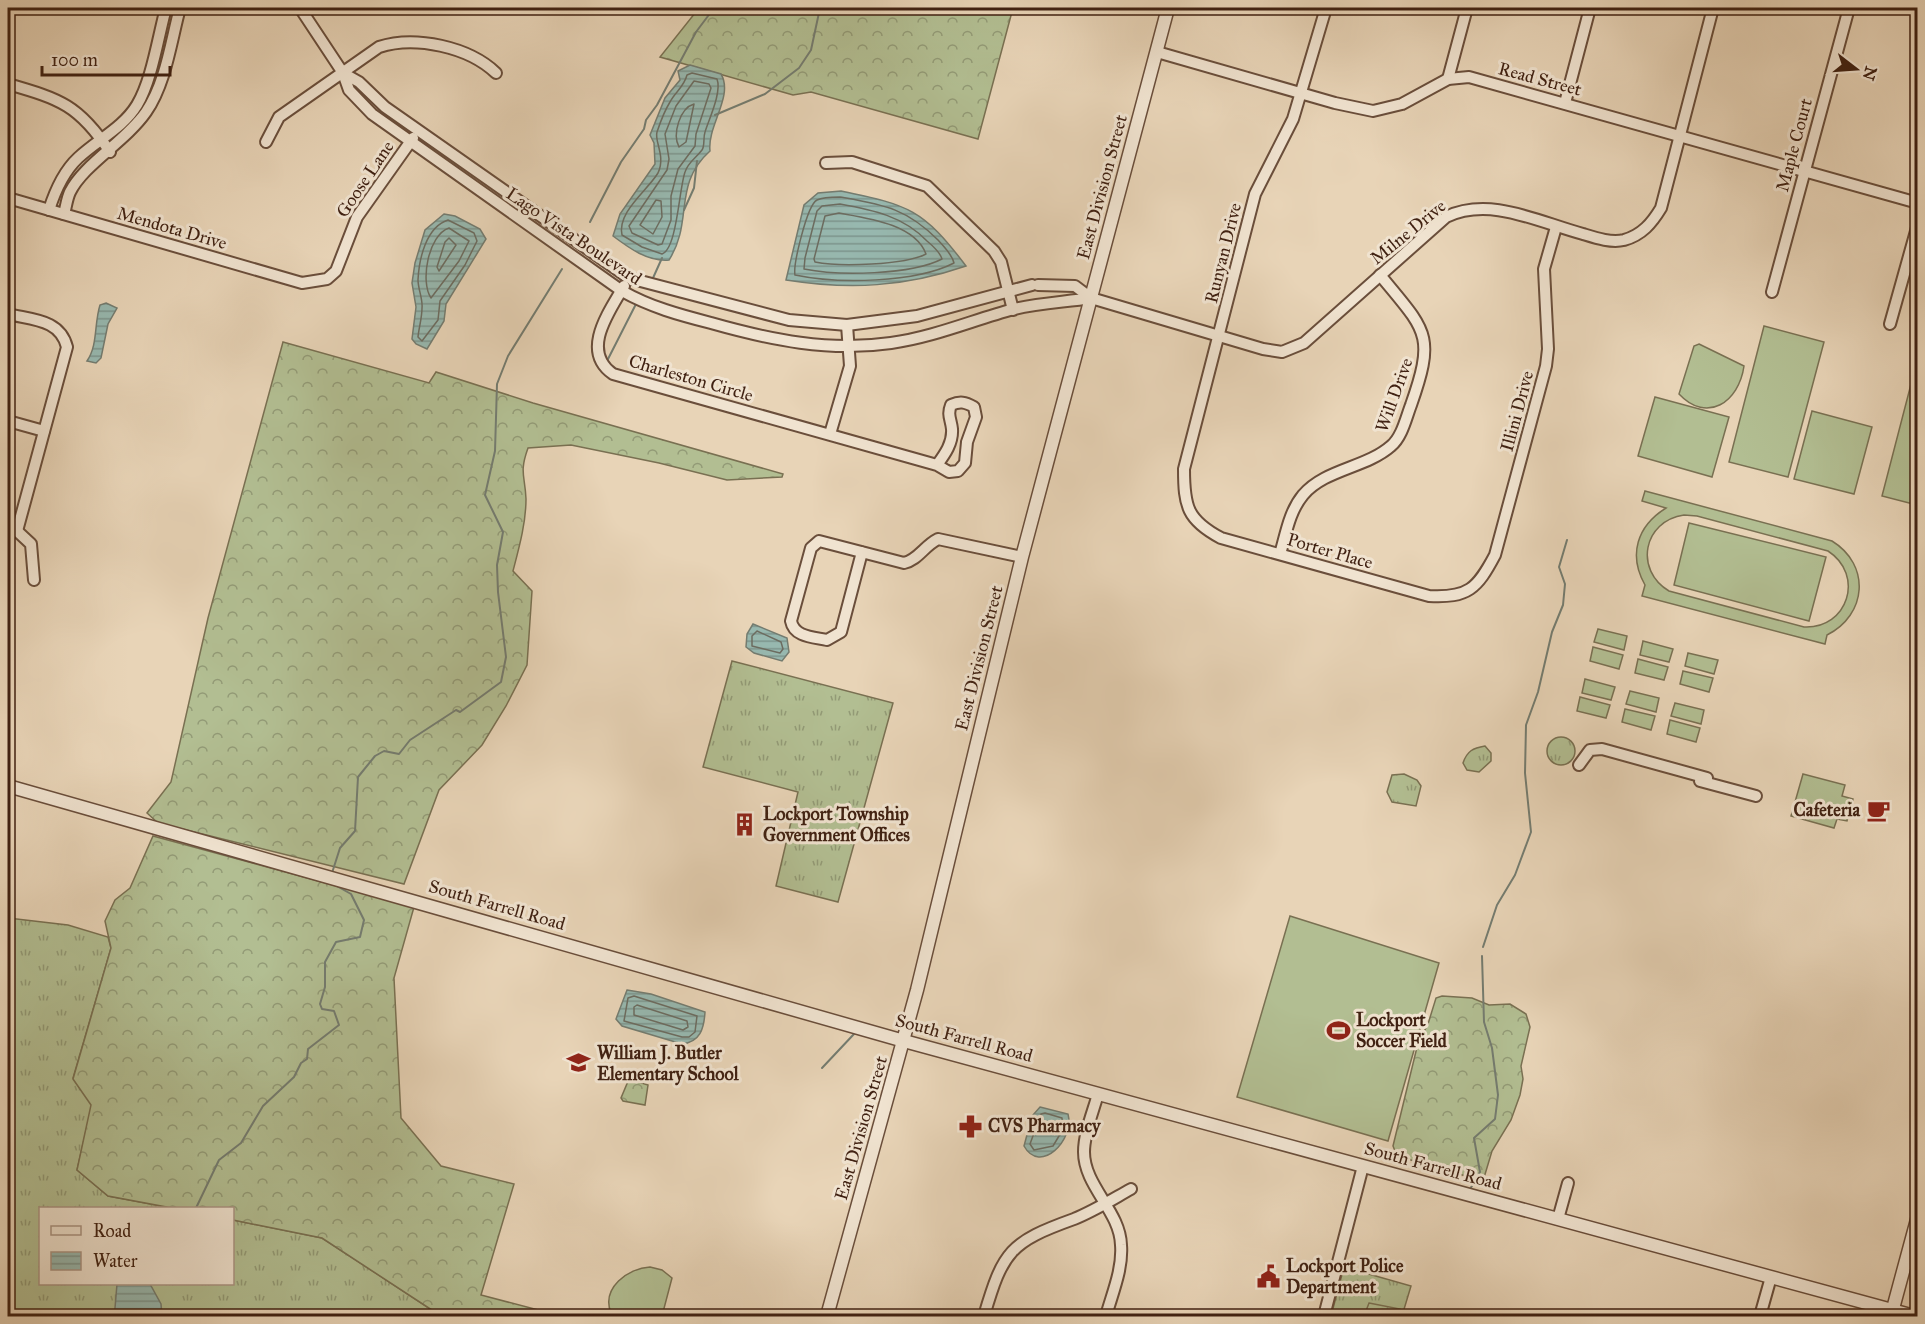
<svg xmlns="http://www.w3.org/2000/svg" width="1925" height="1324" viewBox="0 0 1925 1324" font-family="'IM FELL Great Primer',serif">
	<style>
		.grass { fill: url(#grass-tufts); stroke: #797052; stroke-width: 1.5 }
		.forest { fill: url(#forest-crowns); stroke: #797052; stroke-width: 1.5 }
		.wetland { fill: url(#wetland-marsh); stroke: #797052; stroke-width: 1.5 }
		.garden { fill: #b2be92; stroke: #797052; stroke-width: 1.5; fill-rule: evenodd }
		.water { fill: url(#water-rules); stroke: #747c70; stroke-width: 1.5 }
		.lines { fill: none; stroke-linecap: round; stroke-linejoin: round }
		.shore { stroke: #6c6c60; stroke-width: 1.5 }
		.stream { stroke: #747c70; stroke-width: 2 }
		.minor-casing { stroke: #6a4e3b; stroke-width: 14 }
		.tertiary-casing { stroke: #6a4e3b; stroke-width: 15 }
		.minor { stroke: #f0e3d0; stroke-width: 10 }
		.tertiary { stroke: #f0e3d0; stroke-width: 12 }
		.labels { text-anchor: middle; stroke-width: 6; stroke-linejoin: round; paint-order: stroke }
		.street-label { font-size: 18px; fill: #402112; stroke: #f0e3d0 }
		.poi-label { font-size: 18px; font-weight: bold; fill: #402112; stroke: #f0e3d0; text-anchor: start }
	</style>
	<defs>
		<pattern id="grass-tufts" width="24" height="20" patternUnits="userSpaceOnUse" patternTransform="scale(1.5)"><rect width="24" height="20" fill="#b2be92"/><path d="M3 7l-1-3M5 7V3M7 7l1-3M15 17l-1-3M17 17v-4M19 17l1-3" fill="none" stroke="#929a76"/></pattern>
		<pattern id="forest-crowns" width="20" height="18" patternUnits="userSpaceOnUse" patternTransform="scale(1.5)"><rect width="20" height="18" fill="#b2be92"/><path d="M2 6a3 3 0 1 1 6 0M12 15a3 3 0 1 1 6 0" fill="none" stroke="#929a76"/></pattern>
		<pattern id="wetland-marsh" width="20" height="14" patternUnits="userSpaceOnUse" patternTransform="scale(1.5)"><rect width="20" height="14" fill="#b2be92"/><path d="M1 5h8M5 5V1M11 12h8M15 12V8" fill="none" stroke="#929a76"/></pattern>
		<pattern id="water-rules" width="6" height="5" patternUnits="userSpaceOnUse" patternTransform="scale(1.5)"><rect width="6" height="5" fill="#97b8af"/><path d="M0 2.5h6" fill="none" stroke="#7d958d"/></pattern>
	</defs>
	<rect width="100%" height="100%" fill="#e8d4b7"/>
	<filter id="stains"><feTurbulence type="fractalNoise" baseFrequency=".00333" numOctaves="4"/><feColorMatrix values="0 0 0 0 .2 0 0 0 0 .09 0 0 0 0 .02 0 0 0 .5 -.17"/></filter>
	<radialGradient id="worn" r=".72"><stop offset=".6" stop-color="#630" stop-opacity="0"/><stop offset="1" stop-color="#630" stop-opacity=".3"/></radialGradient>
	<!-- grass -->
	<g class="grass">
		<path d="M732 661 893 703 838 902 776 886 798 792 703 767Z"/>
		<circle cx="1561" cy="751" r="14"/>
		<path d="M1485 746 1491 753V761L1479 772 1467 770 1463 763C1467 751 1473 748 1485 746Z"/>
		<path d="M1404 774 1417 780 1421 786 1416 806 1392 802 1387 792 1392 775Z"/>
		<path d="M8 918 68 925 108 937 111 948 73 1078 92 1105 77 1170 108 1196 172 1208H40V1284H232L233 1220 322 1238 441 1316H8Z"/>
		<path d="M1344 1267 1411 1286 1402 1316H1331Z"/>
	</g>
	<!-- forest -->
	<g class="forest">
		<path d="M699 8H1013L978 139 811 92 793 95 660 57Z"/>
		<path d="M283 342 429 383 436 372 533 403 783 474 782 477 727 480 659 463 571 445 528 448C519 473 525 475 526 499 526 523 519 548 513 571L532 591 527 665 506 706 482 745 439 790 404 884 158 823 147 813 171 782 208 618Z"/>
		<path d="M153 836 414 907 394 978 401 1118 441 1166 514 1184 481 1295 561 1316H441L322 1238 233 1220 232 1208H172L108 1196 77 1170 91 1105 73 1079 111 948 105 921 115 900 130 888Z"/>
		<path d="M1442 996 1472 998 1489 1005 1510 1004 1526 1014 1530 1027 1521 1066 1523 1079 1520 1095 1511 1120 1492 1151 1483 1181 1397 1156 1393 1146 1418 1043 1428 1024 1436 998Z"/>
		<path d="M629 1079 648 1085 645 1105 623 1101 621 1098Z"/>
	</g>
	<!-- wetland -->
	<path class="wetland" d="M1369 1303 1400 1309 1399 1316H1364Z"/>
	<!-- garden -->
	<g class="garden">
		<path d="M1764 326 1824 342 1788 477 1729 462Z"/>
		<path d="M1699 344 1744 366C1739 402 1707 424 1679 394L1694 346Z"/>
		<path d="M1917 361H1918L1917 505 1882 496Z"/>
		<path d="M1655 397 1729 417 1712 477 1638 456Z"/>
		<path d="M1812 411 1872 427 1854 494 1794 479Z"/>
		<path d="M1645 491 1832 541C1871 565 1867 615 1827 635L1825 644 1642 596 1645 585C1628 555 1637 526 1666 508L1642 501ZM1684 515 1697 516 1828 551C1865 575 1848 629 1804 627L1669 591C1634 570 1643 521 1684 515Z"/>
		<path d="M1689 523 1826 557 1809 621 1674 585Z"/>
		<path d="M1598 629 1627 636 1624 650 1594 642Z"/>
		<path d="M1643 641 1673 649 1669 662 1640 655Z"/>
		<path d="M1593 647 1623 655 1619 669 1590 661Z"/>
		<path d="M1688 653 1718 660 1714 674 1685 666Z"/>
		<path d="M1638 659 1668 667 1664 680 1635 673Z"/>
		<path d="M1683 671 1713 678 1709 692 1680 684Z"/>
		<path d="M1585 679 1615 687 1611 700 1582 693Z"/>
		<path d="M1630 691 1659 698 1656 712 1626 704Z"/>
		<path d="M1580 697 1610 705 1606 718 1577 711Z"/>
		<path d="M1675 703 1704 710 1701 724 1671 716Z"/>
		<path d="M1625 709 1655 716 1651 730 1622 722Z"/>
		<path d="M1670 720 1700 728 1696 742 1667 734Z"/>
		<path d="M1803 774 1845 785 1842 796 1853 799 1847 821 1837 819 1834 828 1791 816Z"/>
		<path d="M1290 916 1439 963 1388 1141 1237 1097Z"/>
		<path d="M650 1267 662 1270 672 1278 662 1316H623L611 1313C601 1288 628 1268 650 1267Z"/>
	</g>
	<!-- water -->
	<g class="water">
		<path d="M690 65 721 74C734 96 707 126 710 151 672 185 694 221 669 260 648 262 629 248 613 236L620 214 655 164 654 143 650 135 665 98 680 80 678 71Z"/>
		<path d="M841 191C909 205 923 209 966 266 905 287 850 290 786 280L804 205 818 193Z"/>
		<path d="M444 214 455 216 480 229 486 239 446 304 444 321 427 349 416 344 412 339 416 307 412 283 415 263 425 230Z"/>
		<path d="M106 303 117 308 108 324 101 358 96 363 87 361C98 345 94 324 100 305Z"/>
		<path d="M753 624 787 638 789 652 782 661 754 653 746 647 747 634Z"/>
		<path d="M627 990 651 994 705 1012C704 1029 700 1042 682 1044L622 1026 616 1019Z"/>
		<path d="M1040 1107 1068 1114C1075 1140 1040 1175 1024 1146L1032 1116Z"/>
		<path d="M117 1284H150L161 1304 162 1316H112L115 1308Z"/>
	</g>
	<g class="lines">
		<!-- shore -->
		<g class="shore">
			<path d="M692 73 717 79C722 92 709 119 705 132 703 138 705 146 702 150 696 158 688 162 685 172 679 189 677 249 662 254L642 247 622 235C617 212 647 191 658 173 666 156 654 141 657 132 660 123 665 110 670 102 675 92 684 87 687 75Z"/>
			<path d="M694 81 709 84 711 88 696 134 695 146 678 169 671 196V220L662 244 658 245 632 233 629 226 667 170 669 159 665 134 676 106Z"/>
			<path d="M694 104 686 142 679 147C672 134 680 108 694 104Z"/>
			<path d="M840 197C884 205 906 208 938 240 944 247 952 254 954 263 915 283 838 284 795 275 793 265 807 205 817 200 823 197 833 197 840 197Z"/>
			<path d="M656 200 661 201 662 217 653 234 640 225Z"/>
			<path d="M840 204C873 210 903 216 927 241 933 246 940 252 942 259 911 275 839 276 804 269L805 258 817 211 822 206Z"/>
			<path d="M839 213C867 218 915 224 926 254 904 265 840 267 815 262L814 259 825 216Z"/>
			<path d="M448 220 474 233 477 241 465 265 440 301 438 320 422 341 418 337C419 327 422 318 422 308 423 299 418 289 418 280 419 259 426 227 448 220Z"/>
			<path d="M449 228 469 241 459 261 431 298C420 282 428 235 449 228Z"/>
			<path d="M449 238 456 245 439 271 437 267 445 242Z"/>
			<path d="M757 631 781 642 783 649 780 653 752 646V636Z"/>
			<path d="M634 996 697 1016 695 1032 689 1037H682L624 1021 628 998Z"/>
			<path d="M637 1005 687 1021 688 1027 683 1030 634 1015V1007Z"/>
			<path d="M1045 1113 1062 1118V1131L1053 1146 1034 1150 1030 1144 1041 1114Z"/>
		</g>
		<!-- stream -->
		<g class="stream">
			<path d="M715 115 765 94 799 68 811 50 820 8"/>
			<path d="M684 210 694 188 697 161"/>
			<path d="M590 222 621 162 644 129 646 120 657 105 696 32 714 8"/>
			<path d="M653 278 662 258"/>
			<path d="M607 361 636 304"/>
			<path d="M332 873 340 848 355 831 358 777 375 756 384 751 399 754 410 740 456 710 460 712 501 682 506 657 498 592 497 565 503 532 485 495 495 451 497 384 508 356 562 269"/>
			<path d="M1483 947 1497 905 1515 875 1531 832 1525 773 1526 725 1538 692 1552 632 1563 605 1565 584 1559 567 1567 540"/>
			<path d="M822 1068 854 1034"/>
			<path d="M1469 1191 1480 1172 1474 1138 1495 1119 1498 1095 1492 1048 1484 1022 1482 956"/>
			<path d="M196 1208 219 1160 241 1143 263 1106 294 1077 301 1063 307 1059 308 1049 339 1025 334 1011 322 1009 320 1004 325 987V962L336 942 360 937 364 920 351 894 335 885"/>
		</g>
		<defs>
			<g id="minor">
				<path d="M300 8 343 73 349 90 372 114 622 291C650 307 680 315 711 323 771 340 829 352 891 343 934 337 973 320 1014 309 1040 303 1065 302 1091 298"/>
				<path d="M1326 8 1293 119 1255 194 1184 469C1184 506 1187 520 1221 538L1429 596C1468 598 1477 589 1495 555L1546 366 1548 349 1544 269 1556 227"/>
				<path d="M1157 52 1335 103 1373 111 1402 104 1448 79 1469 77 1918 203"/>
				<path d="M343 73 359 82 385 107 629 278 789 320 847 325 917 316 1032 285"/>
				<path d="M1448 79 1467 8"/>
				<path d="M8 84C60 99 79 105 110 152"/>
				<path d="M1565 103 1590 8"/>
				<path d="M266 142 279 117 379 47C415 35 469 47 496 73"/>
				<path d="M826 163 852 162 927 186 994 251 1001 262 1013 310"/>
				<path d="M8 198 302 283 327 279 336 271 357 217 413 138"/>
				<path d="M49 210C55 191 63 172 78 158 97 140 123 128 137 105 152 80 158 37 166 8"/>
				<path d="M64 214C66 207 67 198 70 192 84 164 125 142 146 112 166 83 171 41 180 8"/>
				<path d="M1038 285 1075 286 1091 298 1263 349 1282 352 1304 343 1446 217C1490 196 1538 222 1583 234 1596 238 1611 243 1624 240 1642 235 1652 223 1661 208L1713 8"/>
				<path d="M624 286C609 312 580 351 613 374L937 465 949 472 958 471 965 463 967 442 976 417 974 407C965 402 960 401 951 405 947 415 951 419 952 429 953 443 945 454 937 465"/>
				<path d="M1772 292 1849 8"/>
				<path d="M8 314C32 320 60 319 67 347L17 531"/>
				<path d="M1890 324 1918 224"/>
				<path d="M8 421 44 431"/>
				<path d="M830 434 850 366 847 325"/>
				<path d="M8 528 17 531 31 544 34 580"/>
				<path d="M862 552 841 632 827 640C813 637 794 637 791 621L811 548 819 541 904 563C918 560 924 546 938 539L1022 557"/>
				<path d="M1280 554C1286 534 1289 512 1303 495 1325 469 1366 468 1391 446 1402 437 1406 418 1411 405 1436 334 1426 331 1380 275"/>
				<path d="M1579 765 1590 750 1602 749 1707 778"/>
				<path d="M1700 781 1756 796"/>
				<path d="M1098 1094C1093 1112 1084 1133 1084 1152 1084 1186 1120 1211 1121 1245 1123 1269 1112 1294 1106 1316"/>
				<path d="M1558 1219 1568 1183"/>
				<path d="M984 1316C1003 1251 1010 1242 1074 1219 1094 1211 1113 1199 1131 1189"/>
				<path d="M1324 1316 1363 1166"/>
				<path d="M1760 1316 1771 1277"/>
			</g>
			<g id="tertiary">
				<path d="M8 786 904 1041 1914 1316"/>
				<path d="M827 1316 917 990 1022 557 1168 8"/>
				<path d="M1891 1316 1918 1216"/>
			</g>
		</defs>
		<!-- minor casing -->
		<use href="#minor" class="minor-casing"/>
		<!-- tertiary casing -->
		<use href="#tertiary" class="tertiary-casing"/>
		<!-- minor -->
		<use href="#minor" class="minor"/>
		<!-- tertiary -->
		<use href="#tertiary" class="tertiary"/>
	</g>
	<!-- icons -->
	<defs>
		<symbol id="cafe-bare" viewBox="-9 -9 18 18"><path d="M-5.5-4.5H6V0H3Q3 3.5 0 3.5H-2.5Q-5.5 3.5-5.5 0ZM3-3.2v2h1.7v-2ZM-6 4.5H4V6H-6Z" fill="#8f2418" stroke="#f0e3d0" stroke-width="2.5" paint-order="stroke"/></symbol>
		<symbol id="building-bare" viewBox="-9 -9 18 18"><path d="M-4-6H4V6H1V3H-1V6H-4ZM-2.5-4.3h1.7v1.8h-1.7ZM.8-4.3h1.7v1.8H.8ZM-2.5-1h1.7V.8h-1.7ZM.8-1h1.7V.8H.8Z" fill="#8f2418" stroke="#f0e3d0" stroke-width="2.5" paint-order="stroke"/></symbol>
		<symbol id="stadium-bare" viewBox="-9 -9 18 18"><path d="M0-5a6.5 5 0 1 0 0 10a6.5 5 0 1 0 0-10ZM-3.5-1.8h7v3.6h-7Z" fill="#8f2418" stroke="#f0e3d0" stroke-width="2.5" paint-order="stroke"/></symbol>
		<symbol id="school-bare" viewBox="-9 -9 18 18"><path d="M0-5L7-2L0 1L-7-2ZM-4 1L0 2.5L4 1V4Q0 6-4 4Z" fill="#8f2418" stroke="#f0e3d0" stroke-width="2.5" paint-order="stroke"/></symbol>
		<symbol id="pharmacy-bare" viewBox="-9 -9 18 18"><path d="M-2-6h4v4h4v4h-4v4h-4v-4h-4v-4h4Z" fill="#8f2418" stroke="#f0e3d0" stroke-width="2.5" paint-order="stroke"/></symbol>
		<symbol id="civic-bare" viewBox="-9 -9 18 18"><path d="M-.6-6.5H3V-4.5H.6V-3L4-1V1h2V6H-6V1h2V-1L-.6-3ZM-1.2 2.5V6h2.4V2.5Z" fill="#8f2418" stroke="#f0e3d0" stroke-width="2.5" paint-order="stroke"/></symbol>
	</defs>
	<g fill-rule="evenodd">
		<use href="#cafe-bare" x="1862" y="794" width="33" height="33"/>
		<use href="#building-bare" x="728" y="808" width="33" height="33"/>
		<use href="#stadium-bare" x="1322" y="1014" width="33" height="33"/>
		<use href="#school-bare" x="562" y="1046" width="33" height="33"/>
		<use href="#pharmacy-bare" x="954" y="1110" width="33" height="33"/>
		<use href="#civic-bare" x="1252" y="1260" width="33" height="33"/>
	</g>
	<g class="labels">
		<!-- street labels -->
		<g class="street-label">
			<text transform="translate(1540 79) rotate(15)" y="6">Read Street</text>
			<text transform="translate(1794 145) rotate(-75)" y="6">Maple Court</text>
			<text transform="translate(365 179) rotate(-56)" y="6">Goose Lane</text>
			<text transform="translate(1102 187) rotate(-75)" y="6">East Division Street</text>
			<text transform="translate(172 228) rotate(16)" y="6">Mendota Drive</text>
			<text transform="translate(1408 232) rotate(-39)" y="6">Milne Drive</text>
			<text transform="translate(574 236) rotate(34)" y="6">Lago Vista Boulevard</text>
			<text transform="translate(1223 253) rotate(-76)" y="6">Runyan Drive</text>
			<text transform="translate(691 378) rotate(16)" y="6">Charleston Circle</text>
			<text transform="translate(1394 395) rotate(-70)" y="6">Will Drive</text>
			<text transform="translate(1517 411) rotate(-75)" y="6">Illini Drive</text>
			<text transform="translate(1330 551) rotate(16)" y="6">Porter Place</text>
			<text transform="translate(979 658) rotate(-76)" y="6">East Division Street</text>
			<text transform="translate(497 905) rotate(16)" y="6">South Farrell Road</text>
			<text transform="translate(964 1038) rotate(15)" y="6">South Farrell Road</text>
			<text transform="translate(861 1128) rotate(-74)" y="6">East Division Street</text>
			<text transform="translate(1433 1166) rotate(15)" y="6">South Farrell Road</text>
		</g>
		<!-- poi labels -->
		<g class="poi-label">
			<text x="1860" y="816" text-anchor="end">Cafeteria</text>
			<text x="763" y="820">Lockport Township<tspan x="763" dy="21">Government Offices</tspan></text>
			<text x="1356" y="1026">Lockport<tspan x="1356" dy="21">Soccer Field</tspan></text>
			<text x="597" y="1059">William J. Butler<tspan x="597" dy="21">Elementary School</tspan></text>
			<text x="988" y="1132">CVS Pharmacy</text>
			<text x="1286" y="1272">Lockport Police<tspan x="1286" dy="21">Department</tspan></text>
		</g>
	</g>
	<!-- margin -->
	<rect width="1925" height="1324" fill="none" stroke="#e8d4b7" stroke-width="30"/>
	<rect x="9" y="9" width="1907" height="1306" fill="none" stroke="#402112" stroke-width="3"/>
	<rect x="15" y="15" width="1895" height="1294" fill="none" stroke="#402112" stroke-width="1.5"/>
	<!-- legend -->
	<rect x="39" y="1207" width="195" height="78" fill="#f0e3d0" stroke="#aa9584" stroke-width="1.5"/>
	<rect x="51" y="1226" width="30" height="9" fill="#f0e3d0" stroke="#aa9584" stroke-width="1.5"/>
	<text x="93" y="1237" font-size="18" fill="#402112">Road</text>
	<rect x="51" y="1252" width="30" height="18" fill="url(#water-rules)" stroke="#aa9584" stroke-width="1.5"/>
	<text x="93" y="1267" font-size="18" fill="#402112">Water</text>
	<!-- north arrow -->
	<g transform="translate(1856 69) rotate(107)" stroke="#f0e3d0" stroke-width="4.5" paint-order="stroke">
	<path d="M0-4.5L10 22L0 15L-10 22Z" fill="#402112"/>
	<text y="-9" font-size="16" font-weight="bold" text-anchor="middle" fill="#402112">N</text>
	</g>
	<!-- scale -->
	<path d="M42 66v9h128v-9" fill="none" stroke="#402112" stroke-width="3"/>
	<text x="51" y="66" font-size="18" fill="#402112" stroke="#f0e3d0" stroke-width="4.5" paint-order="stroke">100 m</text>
	<rect width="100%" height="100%" filter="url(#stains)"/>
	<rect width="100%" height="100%" fill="url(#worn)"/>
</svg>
